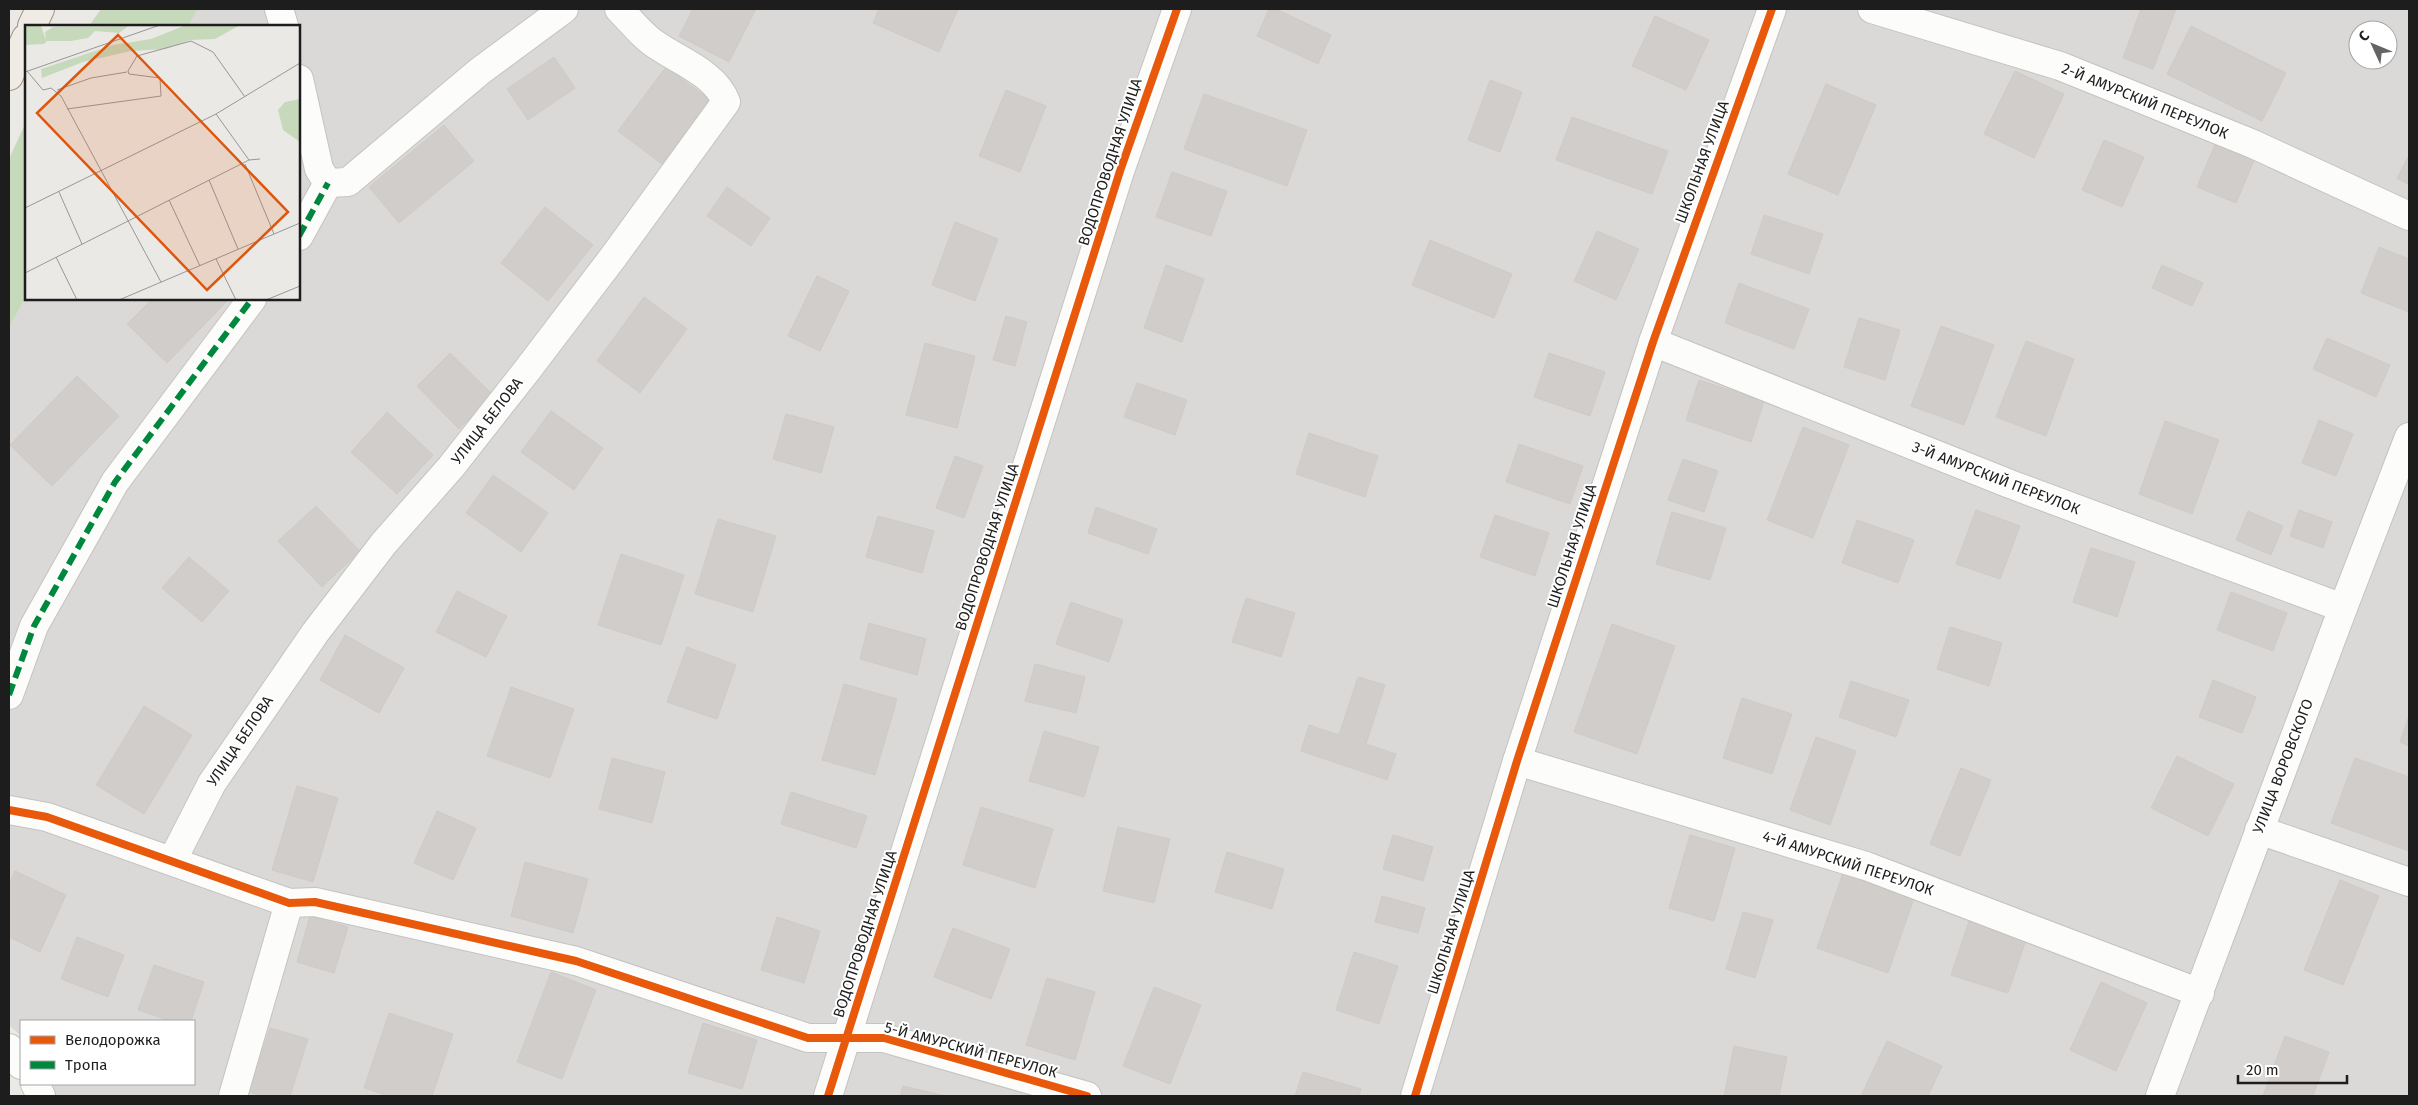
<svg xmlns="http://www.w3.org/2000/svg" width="2418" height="1105" viewBox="0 0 2418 1105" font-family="'Fira Sans',sans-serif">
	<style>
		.residential { fill: #dad9d7; fill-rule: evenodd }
		.forest { fill: #c7d9bb }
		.building { fill: #d0cdca; stroke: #cecbc7 }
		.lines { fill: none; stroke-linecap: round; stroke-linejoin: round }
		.minor-casing { stroke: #c4c3c2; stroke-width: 30 }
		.major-casing { stroke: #a09583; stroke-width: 30 }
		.minor { stroke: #fcfcfb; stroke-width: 28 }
		.major { stroke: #f0ebe4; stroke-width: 28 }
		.quiet { stroke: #00873e; stroke-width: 6; stroke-dasharray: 12 6; stroke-linecap: butt }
		.cycleway-casing { stroke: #fff; stroke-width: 11 }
		.cycleway { stroke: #e8590c; stroke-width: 8 }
		.labels { text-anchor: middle; stroke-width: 4; stroke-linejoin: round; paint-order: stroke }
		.street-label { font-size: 15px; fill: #1d1d1d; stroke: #fff }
		.inset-road { fill: none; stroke: #999796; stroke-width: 1 }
		.view { fill: #de560d; fill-opacity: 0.15; stroke: #de560d; stroke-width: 2.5 }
		.inset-edge { fill: none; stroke: #1d1d1d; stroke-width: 2.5 }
	</style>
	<rect width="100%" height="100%" fill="#ebe9e6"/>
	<!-- residential -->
	<path class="residential" d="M198 9H2409V1096H51L54 1084H194V1021H21V1036L9 1025V327L26 297 299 299V26H188ZM2358 30H2388V60H2358Z"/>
	<!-- forest -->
	<g class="forest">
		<path d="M101 9H198L188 26H89Z"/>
		<path d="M26 122V297L9 327V159Z"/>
	</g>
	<!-- building -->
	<g class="building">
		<path d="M693 9H756L729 62 679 36Z"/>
		<path d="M879 9H958L939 52 873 23Z"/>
		<path d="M1269 9H1276L1331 35 1318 64 1257 36Z"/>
		<path d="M2141 9H2176L2153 69 2123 58Z"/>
		<path d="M1655 16 1709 40 1686 90 1632 66Z"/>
		<path d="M2191 26 2286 73 2262 121 2167 74Z"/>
		<path d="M554 57 575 88 528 120 507 89Z"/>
		<path d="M666 67 710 100 662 164 618 131Z"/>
		<path d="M2015 71 2064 94 2034 158 1984 134Z"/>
		<path d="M1490 80 1522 92 1500 152 1468 140Z"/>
		<path d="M1826 84 1876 105 1838 195 1788 174Z"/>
		<path d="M1006 90 1046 106 1020 172 979 156Z"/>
		<path d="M1204 94 1307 130 1287 186 1184 149Z"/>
		<path d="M1572 117 1668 151 1652 194 1556 160Z"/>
		<path d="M444 125 474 161 399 223 369 187Z"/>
		<path d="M2104 140 2144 157 2122 207 2082 190Z"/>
		<path d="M2216 142 2255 158 2236 203 2197 187Z"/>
		<path d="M2408 157H2409V185L2397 178Z"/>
		<path d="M1172 172 1227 191 1211 236 1156 217Z"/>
		<path d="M727 187 770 218 751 246 707 216Z"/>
		<path d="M545 207 593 245 548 301 501 263Z"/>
		<path d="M1764 215 1823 234 1809 274 1751 254Z"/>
		<path d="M955 222 998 239 975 301 932 285Z"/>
		<path d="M1597 231 1639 249 1616 300 1574 281Z"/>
		<path d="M1430 240 1512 274 1494 318 1412 285Z"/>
		<path d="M2379 247 2409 259V312L2361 293Z"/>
		<path d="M1166 265 1204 279 1182 342 1144 328Z"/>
		<path d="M2162 265 2203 283 2192 306 2152 288Z"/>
		<path d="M817 276 849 291 820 351 788 336Z"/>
		<path d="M1739 283 1809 309 1794 349 1725 323Z"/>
		<path d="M644 297 687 329 640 393 597 361Z"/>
		<path d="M152 299H229L167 363 127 324Z"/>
		<path d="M1006 316 1027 322 1015 366 993 360Z"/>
		<path d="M1859 318 1900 330 1885 380 1844 367Z"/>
		<path d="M1941 326 1994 345 1964 425 1911 406Z"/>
		<path d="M2327 338 2390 365 2376 397 2313 369Z"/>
		<path d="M2026 341 2074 359 2046 436 1996 417Z"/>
		<path d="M925 343 975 356 957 428 906 415Z"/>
		<path d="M450 353 493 395 459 429 417 386Z"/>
		<path d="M1549 353 1605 372 1590 416 1534 397Z"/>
		<path d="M77 376 119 416 52 486 10 445Z"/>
		<path d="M1699 380 1764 401 1751 442 1686 420Z"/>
		<path d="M1137 383 1187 400 1175 435 1124 417Z"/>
		<path d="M551 411 603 448 574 490 521 452Z"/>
		<path d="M387 412 433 455 397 494 351 452Z"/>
		<path d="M786 414 834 427 821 473 773 459Z"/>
		<path d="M2319 420 2353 434 2336 476 2302 463Z"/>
		<path d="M2165 421 2219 440 2192 514 2139 494Z"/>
		<path d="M1803 427 1849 445 1813 538 1767 520Z"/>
		<path d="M1309 433 1378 456 1365 497 1296 474Z"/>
		<path d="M1519 444 1583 466 1570 504 1506 482Z"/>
		<path d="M955 456 983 466 964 518 936 508Z"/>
		<path d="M1683 459 1718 471 1704 512 1668 500Z"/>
		<path d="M493 475 548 513 521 552 466 513Z"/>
		<path d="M316 506 360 551 322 587 278 541Z"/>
		<path d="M1096 507 1157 529 1148 554 1088 533Z"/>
		<path d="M1976 510 2020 526 2000 579 1956 564Z"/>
		<path d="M2299 510 2332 522 2323 548 2290 536Z"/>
		<path d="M2248 511 2283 526 2271 555 2236 540Z"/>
		<path d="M1672 512 1726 528 1710 580 1656 564Z"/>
		<path d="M1495 515 1549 533 1535 576 1480 557Z"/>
		<path d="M878 516 934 531 922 573 866 557Z"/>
		<path d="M718 519 776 536 753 612 695 594Z"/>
		<path d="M1857 520 1914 540 1898 583 1842 563Z"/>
		<path d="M2091 548 2135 562 2117 617 2073 602Z"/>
		<path d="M621 554 684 575 661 645 598 625Z"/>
		<path d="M189 557 229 591 202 622 162 588Z"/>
		<path d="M457 591 507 616 486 657 436 632Z"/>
		<path d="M2231 592 2287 613 2273 651 2217 630Z"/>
		<path d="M1246 598 1295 613 1281 657 1232 642Z"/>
		<path d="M1071 602 1123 620 1109 662 1056 644Z"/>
		<path d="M869 623 926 639 917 675 860 659Z"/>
		<path d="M1612 624 1675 646 1637 754 1574 732Z"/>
		<path d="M1950 627 2002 643 1989 686 1937 669Z"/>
		<path d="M345 635 404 668 379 713 320 680Z"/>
		<path d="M687 647 736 665 717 719 667 702Z"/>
		<path d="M1035 664 1085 677 1076 713 1025 701Z"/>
		<path d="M1358 677 1385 685 1366 744 1396 754 1387 780 1301 751 1309 725 1339 735Z"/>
		<path d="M2213 680 2256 697 2242 733 2199 717Z"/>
		<path d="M1851 681 1909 700 1896 737 1839 717Z"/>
		<path d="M844 684 897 699 875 775 822 760Z"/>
		<path d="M511 687 574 709 550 778 487 756Z"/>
		<path d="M1742 698 1792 714 1772 774 1723 758Z"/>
		<path d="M144 706 192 735 144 814 96 785Z"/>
		<path d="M2409 716V746L2400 742Z"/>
		<path d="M1044 731 1099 747 1084 797 1029 781Z"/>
		<path d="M1816 737 1856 751 1830 825 1790 810Z"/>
		<path d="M2177 756 2234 784 2208 836 2151 808Z"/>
		<path d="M612 758 665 772 652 823 599 809Z"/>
		<path d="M2355 758 2409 777V851L2331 823Z"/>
		<path d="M1961 768 1991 780 1960 856 1930 844Z"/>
		<path d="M297 786 338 798 313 882 272 870Z"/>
		<path d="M791 792 867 816 856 848 781 824Z"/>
		<path d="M981 807 1053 829 1035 888 963 865Z"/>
		<path d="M437 811 476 828 453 880 414 863Z"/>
		<path d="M1118 827 1170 839 1154 903 1103 891Z"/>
		<path d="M1393 835 1433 847 1423 881 1383 869Z"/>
		<path d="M1690 835 1735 848 1714 921 1669 908Z"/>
		<path d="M1227 852 1284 869 1272 909 1215 892Z"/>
		<path d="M525 862 588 879 573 933 511 916Z"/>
		<path d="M15 871 66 895 40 952 9 937V886Z"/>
		<path d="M1843 873 1914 898 1888 973 1817 948Z"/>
		<path d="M2340 880 2379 896 2343 985 2304 970Z"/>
		<path d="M1382 896 1425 908 1418 933 1375 922Z"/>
		<path d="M1743 912 1773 920 1755 978 1726 969Z"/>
		<path d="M310 916 348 927 334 973 297 962Z"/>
		<path d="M777 917 820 931 804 983 761 970Z"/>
		<path d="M1969 921 2026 940 2008 993 1951 975Z"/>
		<path d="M953 928 1010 949 991 999 934 977Z"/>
		<path d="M77 937 124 955 108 997 61 979Z"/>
		<path d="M1354 952 1398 966 1379 1024 1336 1010Z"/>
		<path d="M154 965 204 982 191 1021H170L138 1010Z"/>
		<path d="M551 972 596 990 562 1079 517 1062Z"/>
		<path d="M1047 978 1095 992 1075 1060 1026 1045Z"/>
		<path d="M2101 982 2147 1003 2116 1071 2070 1050Z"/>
		<path d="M1154 987 1201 1005 1170 1084 1123 1066Z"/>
		<path d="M389 1013 453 1034 432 1096H389L364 1088Z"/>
		<path d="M703 1023 757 1040 742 1089 688 1073Z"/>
		<path d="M270 1028 308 1039 290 1096H264L249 1092Z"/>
		<path d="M2285 1036 2329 1052 2313 1096H2263Z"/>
		<path d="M1887 1041 1942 1066 1928 1096H1861Z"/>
		<path d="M1734 1046 1787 1057 1779 1096H1724Z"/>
		<path d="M1303 1072 1361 1089 1359 1096H1295Z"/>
		<path d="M903 1086 945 1096H900Z"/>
	</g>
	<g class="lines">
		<defs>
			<g id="minor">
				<path d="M279 9 284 26"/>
				<path d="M1872 9 2060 66 2253 144 2409 216"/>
				<path d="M299 79 319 169 328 183 348 182 480 71 564 9"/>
				<path d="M299 236 328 183"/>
				<path d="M1653 342 2010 484 2343 608"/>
				<path d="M9 695 34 626 115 482 252 299"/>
				<path d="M1517 761 1866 866 2200 993"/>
				<path d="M9 810 47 817 289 903 315 902 576 961 808 1038H884L1087 1096"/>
				<path d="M2259 830 2409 882"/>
				<path d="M172 861 212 783 315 633 384 543 451 467 528 369 614 256 726 102C715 72 676 60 652 42 640 33 630 20 619 9"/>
				<path d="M9 1048 21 1065"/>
				<path d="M35 1084 41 1096"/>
				<path d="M233 1096 289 903"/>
				<path d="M828 1096 1120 171 1177 9"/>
				<path d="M1415 1096 1517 761 1653 342 1772 9"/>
				<path d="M2160 1096 2343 608 2409 437"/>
			</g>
			<g id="major">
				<path d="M32 26 40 9"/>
				<path d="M9 76 26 38"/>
			</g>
		</defs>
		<!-- minor casing -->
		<use href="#minor" class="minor-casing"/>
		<!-- major casing -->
		<use href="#major" class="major-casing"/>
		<!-- minor -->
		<use href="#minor" class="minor"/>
		<!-- major -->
		<use href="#major" class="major"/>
		<!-- quiet -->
		<g class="quiet">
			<path d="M299 236 328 183"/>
			<path d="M9 695 34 626 115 482 252 299"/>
		</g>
		<defs>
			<g id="cycleway">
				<path d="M9 810 47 817 289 903 315 902 576 961 808 1038H884L1087 1096"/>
				<path d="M828 1096 1120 171 1177 9"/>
				<path d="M1415 1096 1517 761 1653 342 1772 9"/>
			</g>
		</defs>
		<!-- cycleway casing -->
		<use href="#cycleway" class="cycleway-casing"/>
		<!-- cycleway -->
		<use href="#cycleway" class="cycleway"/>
	</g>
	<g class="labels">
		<!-- street labels -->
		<g class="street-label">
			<text transform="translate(2145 101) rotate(22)" y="5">2-Й АМУРСКИЙ ПЕРЕУЛОК</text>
			<text transform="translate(1110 162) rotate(-72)" y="5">ВОДОПРОВОДНАЯ УЛИЦА</text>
			<text transform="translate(1702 162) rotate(-70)" y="5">ШКОЛЬНАЯ УЛИЦА</text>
			<text transform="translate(487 421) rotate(-52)" y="5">УЛИЦА БЕЛОВА</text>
			<text transform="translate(1996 478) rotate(21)" y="5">3-Й АМУРСКИЙ ПЕРЕУЛОК</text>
			<text transform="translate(1572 546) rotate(-72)" y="5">ШКОЛЬНАЯ УЛИЦА</text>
			<text transform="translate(987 547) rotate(-72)" y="5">ВОДОПРОВОДНАЯ УЛИЦА</text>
			<text transform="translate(240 741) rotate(-56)" y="5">УЛИЦА БЕЛОВА</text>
			<text transform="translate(2283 766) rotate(-69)" y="5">УЛИЦА ВОРОВСКОГО</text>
			<text transform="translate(1848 863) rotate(18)" y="5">4-Й АМУРСКИЙ ПЕРЕУЛОК</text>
			<text transform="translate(1451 932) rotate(-73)" y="5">ШКОЛЬНАЯ УЛИЦА</text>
			<text transform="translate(865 934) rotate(-72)" y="5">ВОДОПРОВОДНАЯ УЛИЦА</text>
			<text transform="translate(971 1050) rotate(15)" y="5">5-Й АМУРСКИЙ ПЕРЕУЛОК</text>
		</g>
	</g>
	<!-- overview -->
	<g transform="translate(25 25)">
		<rect width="275" height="275" fill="#ebe9e6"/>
		<path d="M8 0 16 1 21 15 20 7 28 2 103 1 94 8 70 6 63 13 46 16H22L19 19 0 20V2ZM161 0H215L190 14 165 15 141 24 106 26 58 37 17 53 16 44 88 20 126 14ZM275 74V117L258 105 253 85 260 77Z" fill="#c7d9bb"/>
		<path class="inset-road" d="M2 46 18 65 26 63 36 71 136 257M0 47 135 0M32 65 66 53 102 47M42 84 136 71 135 53 104 49 103 46 112 31 166 16 188 27 220 72M191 89 224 135M220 139 249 209M184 155 213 224M34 167 57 219M144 175 175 241M0 183 191 89 275 38M31 232 52 275M191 234 211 275M0 248 224 135 235 134M94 275 275 198M241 275 275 261"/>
		<path class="view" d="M93 10 263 187 182 265 12 88Z"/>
		<rect width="275" height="275" class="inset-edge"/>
	</g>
	<!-- border -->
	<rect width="2418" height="1105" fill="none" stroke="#1d1d1d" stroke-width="20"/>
	<!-- legend -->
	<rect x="20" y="1020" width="175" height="65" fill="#ffffff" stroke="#a5a5a5"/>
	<rect x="30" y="1036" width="25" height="8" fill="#e8590c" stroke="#a5a5a5"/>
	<text x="65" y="1045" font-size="15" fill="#1d1d1d">Велодорожка</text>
	<rect x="30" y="1061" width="25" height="8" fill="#00873e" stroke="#a5a5a5"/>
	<text x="65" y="1070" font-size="15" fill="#1d1d1d">Тропа</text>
	<!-- north arrow -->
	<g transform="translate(2373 45) rotate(314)"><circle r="24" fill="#ffffff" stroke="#a5a5a5"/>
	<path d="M0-4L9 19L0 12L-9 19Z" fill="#656463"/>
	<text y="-8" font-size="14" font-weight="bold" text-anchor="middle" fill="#1d1d1d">С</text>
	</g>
	<!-- scale -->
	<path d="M2238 1075v8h109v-8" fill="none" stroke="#1d1d1d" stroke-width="2.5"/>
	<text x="2246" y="1075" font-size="15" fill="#1d1d1d" stroke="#ffffff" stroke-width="4" paint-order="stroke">20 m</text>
</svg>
